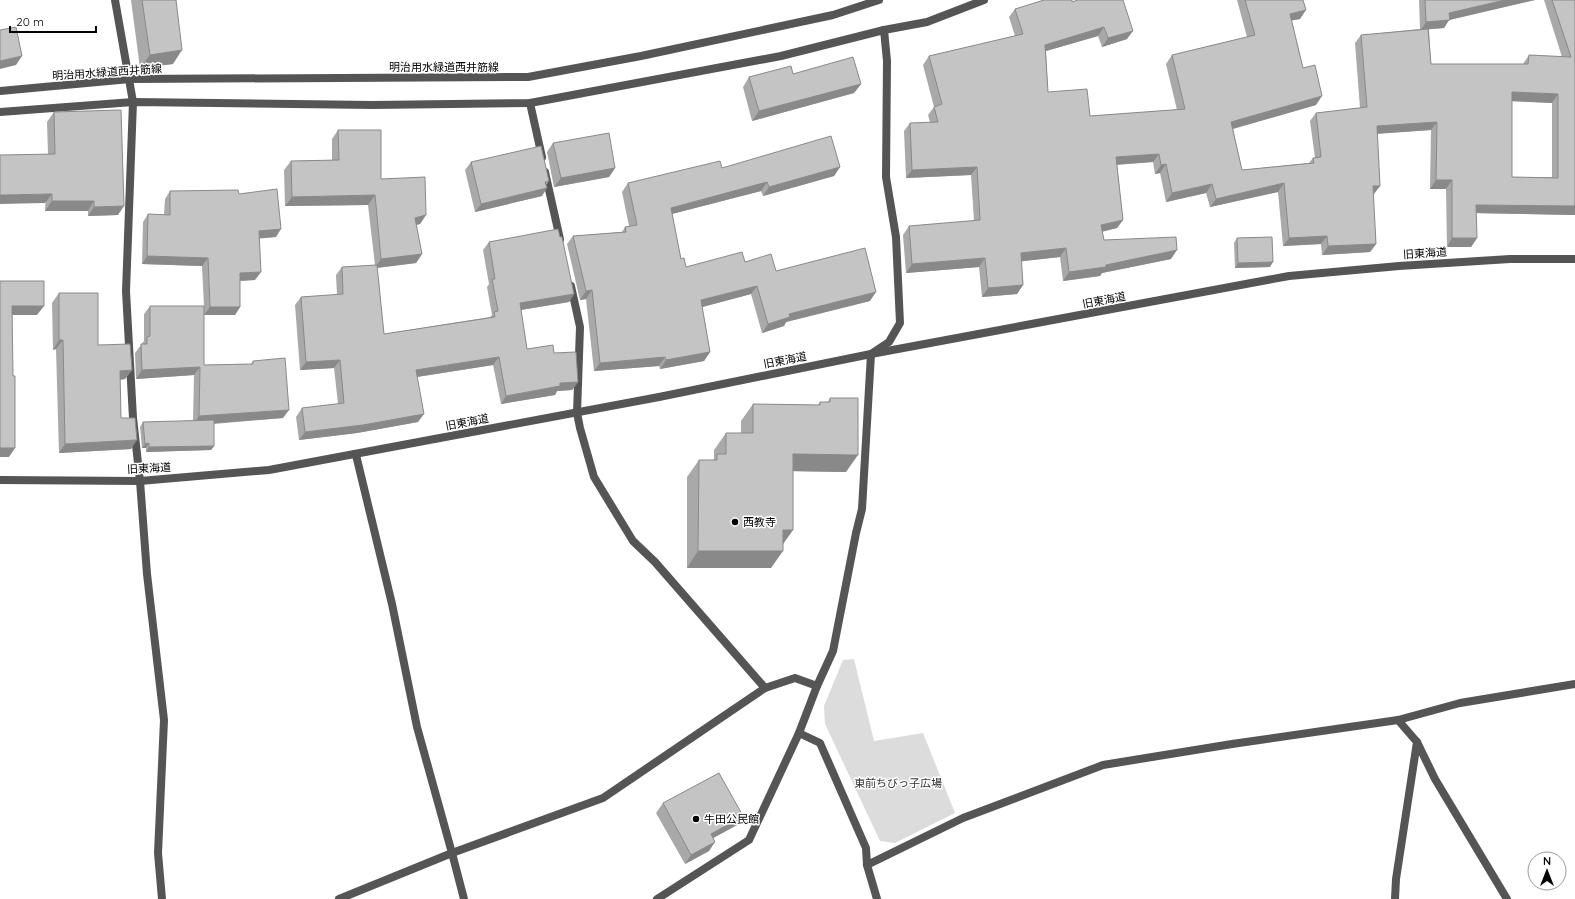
<svg xmlns="http://www.w3.org/2000/svg" width="1575" height="899" viewBox="0 0 1575 899" font-family="Quicksand,'Noto Sans JP',sans-serif">
	<style>
		.green { fill: #dcdcdc }
		.lines { fill: none; stroke-linecap: round; stroke-linejoin: round }
		.pedestrian { stroke: #555; stroke-width: 8 }
		.minor { stroke: #555; stroke-width: 8 }
		.tertiary { stroke: #555; stroke-width: 8 }
		.wall { fill: #a9a9a9; fill-rule: evenodd }
		.shaded-wall { fill: #898989 }
		.building { fill: #c4c4c4; stroke: #898989; fill-rule: evenodd }
		.poi-dot { fill: #000; stroke: #fff; stroke-width: 1.5 }
		.labels { text-anchor: middle; stroke-width: 3; stroke-linejoin: round; paint-order: stroke }
		.street-label { font-size: 11px; fill: #000; stroke: #fff }
		.poi-label { font-size: 11px; fill: #000; stroke: #fff; text-anchor: start }
		.park-label { font-size: 11px; fill: #333; stroke: #fff }
	</style>
	<rect width="100%" height="100%" fill="#fff"/>
	<!-- green -->
	<path class="green" d="M854 659 874 741 923 733 955 813 895 843 880 841 825 724 824 706 843 660Z"/>
	<g class="lines">
		<!-- pedestrian -->
		<path class="pedestrian" d="M0 91 130 79 528 77 641 56 833 15 879 0"/>
		<!-- minor -->
		<g class="minor">
			<path d="M115 0 133 102 126 291 133 418 140 481 147 574 164 720 158 853 162 899"/>
			<path d="M530 103 542 157"/>
			<path d="M0 112 133 102 373 105 530 103 781 56 884 30 927 22 984 0"/>
			<path d="M545 172 560 239"/>
			<path d="M571 286 580 327 577 413 580 428 594 477 633 541 655 562 765 688"/>
			<path d="M356 455 392 604 417 727 452 853 464 899"/>
			<path d="M1417 742 1435 779 1507 899"/>
			<path d="M867 865 963 818 1103 765 1232 744 1398 720 1460 703 1575 684"/>
			<path d="M339 899 452 853 603 798 765 688 795 678 817 686"/>
			<path d="M657 899 749 840 799 733"/>
			<path d="M877 899 867 865 866 848 820 743 799 733 817 686 833 651 856 533 862 509 871 354 889 342 900 323 896 237 886 177 887 61 884 30"/>
			<path d="M1395 899 1396 879 1417 742 1398 720"/>
		</g>
		<!-- tertiary -->
		<path class="tertiary" d="M0 480 140 481 269 470 659 397 871 354 1289 276 1399 266 1510 259H1575"/>
	</g>
	<!-- wall -->
	<g class="wall">
		<path d="M131 0H176L173 64 140 68Z"/>
		<path d="M1237 0H1303L1300 19 1291 20 1303 68 1316 105 1233 129 1242 170 1309 163 1313 158H1315L1310 121 1316 113 1360 108 1355 43 1361 35 1420 29 1419 0H1535L1449 20 1444 28 1429 29 1431 64H1523L1529 55 1562 57 1544 0H1575V215L1476 213 1477 238 1471 247H1447L1446 189H1430L1431 130 1377 134 1380 186 1373 194 1376 244 1370 252 1322 255 1321 244 1283 246 1278 192 1210 207 1206 193 1166 202 1160 173 1155 174 1153 162 1117 165 1123 220 1117 228 1102 232 1104 240 1171 259 1102 273 1100 276 1063 281 1060 257 1021 261 1023 285 1017 294 982 297 979 267 906 273 903 235 909 226 974 221 971 175 906 178 904 131 910 123 930 122 928 115 934 107 923 65 929 56 1015 36 1009 17 1015 9 1072 2 1127 39 1102 47 1098 36 1046 51 1048 92 1090 116 1177 110 1166 64 1172 55 1247 37ZM1512 101 1552 103V177H1512Z"/>
		<path d="M793 74 861 84 854 93 752 121 743 87 749 77Z"/>
		<path d="M54 112 118 215 88 216V211H45L48 154 47 122Z"/>
		<path d="M338 130 381 179 426 215 420 224 416 225 422 254 416 263 377 268 384 334 490 317 492 315 487 287 489 284 483 250 489 242 560 237 574 294 569 302 521 310 527 349 554 353 578 382 572 390 557 391 555 395 501 404 493 365 417 377 418 422 357 433 299 440 296 417 302 408 338 404 334 368 300 370 295 305 301 297 337 295 336 275 342 267 375 265 368 205 285 206 284 170 291 161 332 160V139Z"/>
		<path d="M553 143 615 168 609 177 554 187 547 152Z"/>
		<path d="M471 162 549 181 546 185 542 196 475 212 465 170Z"/>
		<path d="M840 167 834 176 763 196 761 191 672 214 681 259 686 267 745 262 776 271 870 301 786 322 784 326 762 333 751 294 702 307 710 352 704 361 660 369 659 366 594 371 586 299 580 300 567 244 573 236 622 232 625 227 629 226 622 192 628 183 722 168Z"/>
		<path d="M170 191 239 194 276 237 259 238 255 280 240 281V307L235 315H204V365L251 364 253 361 283 418 214 424V446L211 450 146 452V448H142L140 427 143 422 193 421 194 375 136 379 135 353 144 341V314L150 306H204L202 266 142 264 143 222 148 214 164 215 165 199Z"/>
		<path d="M1237 238 1270 267 1235 268 1234 243Z"/>
		<path d="M59 293 98 345 132 370 125 379 120 380 121 418 131 449 59 453 56 349 53 350 52 303Z"/>
		<path d="M830 398 846 472 793 471V530L783 543 771 568H687V477L699 460H713L714 459V450L726 433H741V421L753 404 818 405 820 402H828Z"/>
		<path d="M663 803 737 825 713 838 709 851 685 864 656 813Z"/>
	</g>
	<!-- shaded-wall -->
	<g class="shaded-wall">
		<path d="M1505 0H1535L1449 20 1444 28 1421 30 1426 22 1449 13Z"/>
		<path d="M1306 10 1300 19 1284 22 1290 14Z"/>
		<path d="M1104 27 1098 36 1039 53 1045 45Z"/>
		<path d="M1133 31 1127 39 1102 47 1108 38Z"/>
		<path d="M182 50 173 64 140 68 150 55Z"/>
		<path d="M22 56 16 65 0 69V61Z"/>
		<path d="M861 84 854 93 752 121 759 111Z"/>
		<path d="M1512 92 1558 94 1552 103 1506 101Z"/>
		<path d="M1322 96 1316 105 1225 131 1231 122Z"/>
		<path d="M1437 122 1431 130 1371 134 1377 126Z"/>
		<path d="M1159 154 1153 162 1110 165 1116 157Z"/>
		<path d="M1166 164 1160 173 1155 174 1161 165Z"/>
		<path d="M840 167 834 176 763 196 769 187Z"/>
		<path d="M977 167 971 175 906 178 912 170Z"/>
		<path d="M615 168 609 177 554 187 561 178Z"/>
		<path d="M1436 180H1452L1446 189H1430Z"/>
		<path d="M767 182 761 191 664 216 671 208Z"/>
		<path d="M1284 183 1278 192 1210 207 1216 199Z"/>
		<path d="M1212 184 1206 193 1166 202 1172 193Z"/>
		<path d="M1373 186H1380L1374 194 1367 195Z"/>
		<path d="M547 188 542 196 475 212 481 204Z"/>
		<path d="M52 194 45 203 0 204V195Z"/>
		<path d="M375 195 368 205 285 206 292 197Z"/>
		<path d="M52 201H94L88 211H45Z"/>
		<path d="M1476 205 1575 206V215L1470 213Z"/>
		<path d="M124 206 118 215 88 216 94 207Z"/>
		<path d="M426 215 420 224 408 227 415 218Z"/>
		<path d="M1123 220 1117 228 1095 233 1101 225Z"/>
		<path d="M281 229 276 237 253 239 259 231Z"/>
		<path d="M1327 236 1321 244 1283 246 1289 238Z"/>
		<path d="M1452 238H1477L1471 247H1447Z"/>
		<path d="M1376 244 1370 252 1322 255 1328 246Z"/>
		<path d="M1066 248 1060 257 1015 262 1021 253Z"/>
		<path d="M1177 250 1171 259 1102 273 1100 276 1063 281 1069 272Z"/>
		<path d="M422 254 416 263 375 268 381 259Z"/>
		<path d="M147 256 208 258 202 266 142 264Z"/>
		<path d="M985 258 979 267 906 273 912 264Z"/>
		<path d="M1273 262 1270 267 1235 268 1238 263Z"/>
		<path d="M261 272 255 280 235 281 240 273Z"/>
		<path d="M1023 285 1017 294 982 297 988 288Z"/>
		<path d="M757 286 751 294 695 309 701 300Z"/>
		<path d="M592 290 586 299 580 300 586 291Z"/>
		<path d="M876 292 870 301 786 322 784 326 762 333 768 324 789 314Z"/>
		<path d="M574 294 569 302 514 311 520 303Z"/>
		<path d="M12 306H44L37 315H6Z"/>
		<path d="M210 307H240L235 315H204Z"/>
		<path d="M59 340H63L56 349 53 350Z"/>
		<path d="M710 352 704 361 660 369 666 360Z"/>
		<path d="M499 357 493 365 410 378 416 370Z"/>
		<path d="M665 357 659 366 594 371 600 363Z"/>
		<path d="M340 360 334 368 300 370 306 362Z"/>
		<path d="M200 367 194 375 136 379 142 370Z"/>
		<path d="M132 370 125 379 113 380 120 371Z"/>
		<path d="M578 382 572 390 557 391 555 395 501 404 506 396 560 383Z"/>
		<path d="M289 410 283 418 193 425 199 416Z"/>
		<path d="M424 414 418 422 357 433 299 440 305 432Z"/>
		<path d="M137 440 131 449 59 453 65 444Z"/>
		<path d="M149 443 146 448H142L145 444Z"/>
		<path d="M214 446 211 450 146 452 149 447Z"/>
		<path d="M0 448H15L9 457H0Z"/>
		<path d="M793 454 858 455 846 472 781 471Z"/>
		<path d="M783 530H793L781 547Z"/>
		<path d="M698 551H783L771 568H687Z"/>
		<path d="M743 816 737 825 704 843 711 834Z"/>
		<path d="M715 842 709 851 685 864 691 855Z"/>
	</g>
	<!-- building -->
	<g class="building">
		<path d="M142 0H176L182 50 150 55Z"/>
		<path d="M1044 0H1072V2L1078 0H1123L1133 31 1108 38 1104 27 1045 45 1048 92 1087 89 1090 116 1185 109 1172 55 1255 35 1245 0H1303L1306 10 1290 14 1303 68 1315 65 1322 96 1231 122 1242 170 1314 163 1313 158 1321 157 1316 113 1367 107 1361 35 1428 29 1431 64H1528L1529 55 1571 57 1552 0H1575V206L1476 205 1477 238H1452V180H1436L1437 122 1377 126 1380 186H1373L1376 244 1328 246 1327 236 1289 238 1284 183 1216 199 1212 184 1172 193 1166 164 1161 165 1159 154 1116 157 1123 220 1101 225 1104 240 1176 237 1177 250 1106 265V267L1069 272 1066 248 1021 253 1023 285 988 288 985 258 912 264 909 226 980 220 977 167 912 170 910 123 938 122 934 107 942 104 929 56 1023 34 1015 9ZM1512 92 1558 94V178L1512 177Z"/>
		<path d="M1425 0H1505L1449 13 1450 20 1426 22Z"/>
		<path d="M16 27 22 56 0 61V30Z"/>
		<path d="M853 57 861 84 759 111 749 77 791 66 793 74Z"/>
		<path d="M121 110 124 206 94 207V201H52V194L0 195V155L55 154 54 112Z"/>
		<path d="M338 130H381V179L425 177 426 215 415 218 422 254 381 259 375 195 292 197 291 161 339 160Z"/>
		<path d="M609 133 615 168 561 178 553 143Z"/>
		<path d="M831 136 840 167 769 187 767 182 671 208 681 259 684 258 686 267 742 252 745 262 771 254 776 271 865 248 876 292 789 314 790 317 768 324 757 286 701 300 710 352 666 360 665 357 600 363 592 290 586 291 573 236 626 232 625 227 637 225 628 183 720 161 722 168Z"/>
		<path d="M541 146 549 181 545 182 547 188 481 204 471 162Z"/>
		<path d="M277 189 281 229 259 231 261 272 240 273V307H210L208 258 147 256 148 214 170 215V191L238 190 239 194Z"/>
		<path d="M558 229 560 237H562L574 294 520 303 527 349 553 345 554 353 576 352 578 382 560 383V386L506 396 499 357 416 370 424 414 363 425 305 432 302 408 344 403 340 360 306 362 301 297 343 294 342 267 377 265 384 334 495 317 494 312 498 311 492 279H495L489 242Z"/>
		<path d="M1272 237 1273 262 1238 263 1237 238Z"/>
		<path d="M0 281H44V306H12L13 376H15V448H0Z"/>
		<path d="M59 293H98V345L130 344 132 370 120 371 121 418H135L137 440 65 444 63 340H59Z"/>
		<path d="M150 306H204V365L253 364V361L285 358 289 410 199 416 200 367 142 370 141 344H147V337L150 336Z"/>
		<path d="M830 398H858V455L793 454V530H783V551H698L699 460H717V454H726V433H753V404L820 405V402H830Z"/>
		<path d="M214 420V446L149 447V443L145 444 143 422Z"/>
		<path d="M719 773 743 816 711 834 715 842 691 855 663 803Z"/>
	</g>
	<!-- markers -->
	<g class="poi-dot">
		<circle cx="735" cy="522" r="4"/>
		<circle cx="696" cy="819" r="4"/>
	</g>
	<g class="labels">
		<!-- street labels -->
		<g class="street-label">
			<text x="444" y="71">明治用水緑道西井筋線</text>
			<text transform="translate(107 72) rotate(-4)" y="4">明治用水緑道西井筋線</text>
			<text transform="translate(1425 253) rotate(-4)" y="4">旧東海道</text>
			<text transform="translate(1104 300) rotate(-11)" y="4">旧東海道</text>
			<text transform="translate(785 360) rotate(-11)" y="4">旧東海道</text>
			<text transform="translate(467 422) rotate(-11)" y="4">旧東海道</text>
			<text transform="translate(149 468) rotate(-3)" y="4">旧東海道</text>
		</g>
		<!-- poi labels -->
		<g class="poi-label">
			<text x="743" y="526">西教寺</text>
			<text x="704" y="823">牛田公民館</text>
		</g>
		<!-- park labels -->
		<g class="park-label">
			<text x="898" y="787">東前ちびっ子広場</text>
		</g>
	</g>
	<!-- north arrow -->
	<g transform="translate(1547 871)"><circle r="19" fill="#ffffff" stroke="#999999"/>
	<path d="M0-3L7 15L0 10L-7 15Z" fill="#000000"/>
	<text y="-6" font-size="11" font-weight="bold" text-anchor="middle" fill="#000000">N</text>
	</g>
	<!-- scale -->
	<path d="M10 26v6h86v-6" fill="none" stroke="#000000" stroke-width="2"/>
	<text x="16" y="26" font-size="12" fill="#000000" stroke="#ffffff" stroke-width="3" paint-order="stroke">20 m</text>
</svg>
